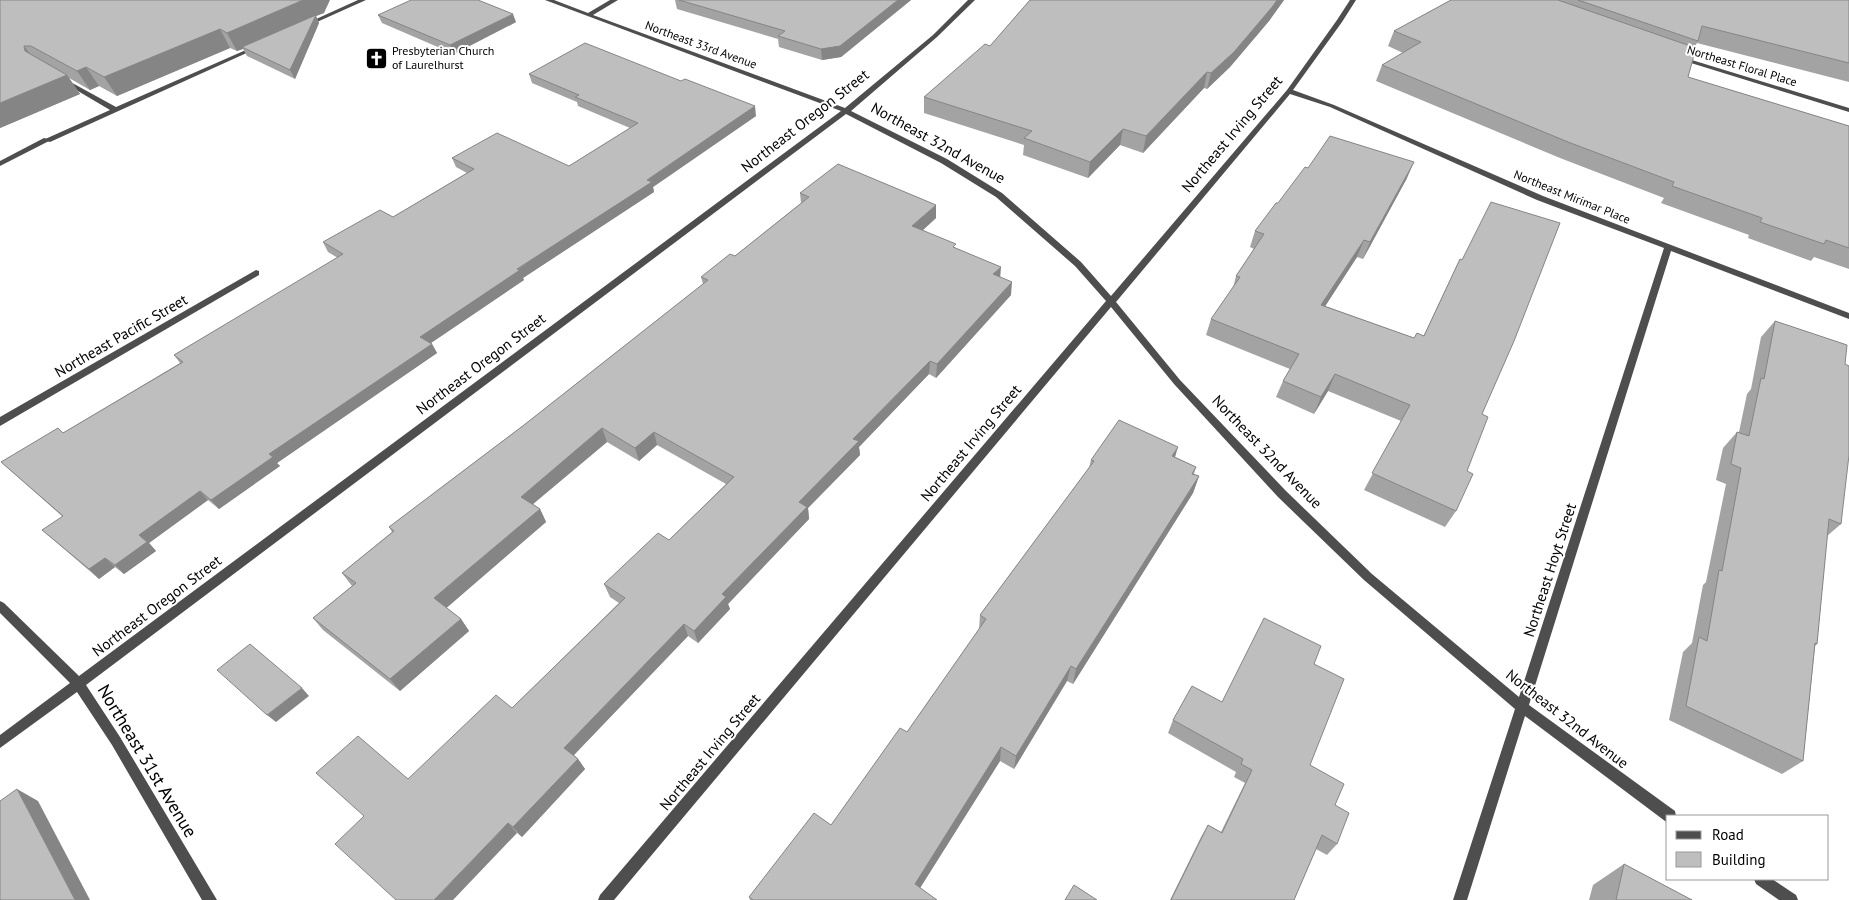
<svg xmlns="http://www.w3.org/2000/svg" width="1849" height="900" viewBox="0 0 1849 900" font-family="'PT Sans',sans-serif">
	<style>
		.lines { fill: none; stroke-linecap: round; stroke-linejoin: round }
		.service { fill: #4e4e4e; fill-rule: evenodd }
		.minor { fill: #4e4e4e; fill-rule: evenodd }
		.wall { fill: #a3a3a3 }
		.shaded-wall { fill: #858585 }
		.building { fill: #bebebe; stroke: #858585 }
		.labels { text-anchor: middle; stroke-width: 4; stroke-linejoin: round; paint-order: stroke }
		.far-street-label { font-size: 12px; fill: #000; stroke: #fff }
		.far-poi-label { font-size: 12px; fill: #000; stroke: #fff; text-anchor: start }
		.street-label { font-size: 15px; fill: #000; stroke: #fff }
		.near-street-label { font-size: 18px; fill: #000; stroke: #fff }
	</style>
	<rect width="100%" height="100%" fill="#fff"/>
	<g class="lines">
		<!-- service -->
		<g class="service">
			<path d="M358 0H366L308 26 303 25Z"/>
			<path d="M255 46 260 47 50 142 43 140 110 110 61 81V79H65L116 107Z"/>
		</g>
		<!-- minor -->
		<g class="minor">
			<path d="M545 0H554L588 13 610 0H618L593 15 845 108 933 35 968 0H975L937 37 851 111 947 159 1002 193 1081 262 1111 296 1287 90 1337 20 1350 0H1356L1342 22 1293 90 1334 105 1543 196 1849 313V319L1671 251 1529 705 1675 811 1676 816H1668V822L1665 821 1525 716 1467 900H1453L1515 709 1364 580 1278 497 1174 384 1111 307 614 900H598L600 895 1106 301 1075 266 996 197 941 163 846 114 86 685 120 737 217 900H202L112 745 77 692 0 748V735L70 683 0 613V601L4 603 79 676 841 111ZM1290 94 1330 107 1537 200 1664 248 1519 697 1372 574 1286 491 1180 380 1116 302Z"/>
			<path d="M1678 57H1682L1849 108V112L1678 59Z"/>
			<path d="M44 138 51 140 0 166V161Z"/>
			<path d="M256 270 259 271V275L0 426V417Z"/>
			<path d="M1754 879H1772L1796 895 1798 900H1779L1756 884Z"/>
		</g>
	</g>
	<!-- wall -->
	<g class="wall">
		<path d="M0 0 324 13 316 16 319 23 295 79 247 56 243 49 237 51 230 48 117 96 99 86 90 90 69 78 80 94 0 128Z"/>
		<path d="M675 0H911L841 57 822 60 779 47 778 39 677 9Z"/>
		<path d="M1030 0H1284L1269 21 1230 67 1207 89 1204 88 1143 153 1120 145 1088 178 1023 155 1024 145 924 113V97L990 46Z"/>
		<path d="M1451 0H1849V82L1697 43 1694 48 1688 77 1849 126V269L1814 257 1811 261 1748 238 1749 235 1661 203 1664 198 1560 158 1376 81 1382 65 1403 53 1388 46 1394 31Z"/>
		<path d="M378 15 516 22 454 54 382 23Z"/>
		<path d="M529 74 756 116 653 187 654 192 523 278 524 280 431 343 432 344 437 353 277 463 280 466 219 509 208 500 149 543 156 551 124 574 115 567 99 579 42 530 63 517 1 462 63 433 180 363 174 355 338 258 328 252 323 242 393 217 467 173 456 167 452 158 569 166 630 128 578 106 577 102 532 83Z"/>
		<path d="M1308 168 1407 178 1363 259 1357 257 1325 306 1414 338 1424 335 1460 259 1482 414 1467 471 1456 511 1445 527 1364 490 1401 421 1328 391 1314 414 1276 397 1283 381 1290 369 1206 335 1211 319 1233 288 1236 276 1254 249 1250 247 1255 231Z"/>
		<path d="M800 193 936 218 923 230 956 248 1000 277 1011 295 936 378 929 374 859 447 860 455 808 508 809 519 728 604 730 609 698 643 688 636 574 755 578 759 585 769 522 837 517 833 408 779 512 708 619 603 610 597 604 584 669 540 726 484 657 445 639 461 607 442 533 504 540 509 546 522 446 608 461 619 469 631 400 691 323 630 313 618 352 586 342 573 392 532 389 527 524 425 703 284 701 277 735 256 801 203Z"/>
		<path d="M1775 321 1845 364 1841 524 1827 536 1817 644 1815 646 1803 761 1782 774 1669 720 1683 652 1692 643 1703 585 1706 582 1726 484 1716 480 1723 448 1737 432H1739L1747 394 1751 389 1761 337Z"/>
		<path d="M1175 457 1196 467 1194 474 1199 476 1193 493 1073 684 1067 681 1014 769 1000 761 920 888 937 900H750L749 897 831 825 907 732 979 630 980 615 1089 468 1091 460Z"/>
		<path d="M1314 664 1310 765 1335 805 1337 844 1327 855 1316 849 1294 900H1170L1201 837 1208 825 1221 832 1245 783 1234 777 1236 772 1168 733 1173 720 1222 702Z"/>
		<path d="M1624 864 1692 900H1589L1593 885Z"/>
	</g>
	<!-- shaded-wall -->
	<g class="shaded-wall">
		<path d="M303 0H330L324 13 316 16 319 23 295 79 290 70 242 47 243 49 237 51 227 33Z"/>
		<path d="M898 0H911L841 57 822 60 821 49Z"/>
		<path d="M1277 0H1284L1269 21 1230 67 1207 89 1211 73Z"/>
		<path d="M513 14 516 22 454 54 450 45Z"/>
		<path d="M220 29 230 48 117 96 104 77Z"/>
		<path d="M24 46 38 65 25 51Z"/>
		<path d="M86 67 99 86 90 90 77 71Z"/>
		<path d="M1207 72 1204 88 1143 153 1146 136Z"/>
		<path d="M67 75 80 94 0 128V103Z"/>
		<path d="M755 106 756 116 653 187 654 192 523 278 524 280 425 347 420 337Z"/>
		<path d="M1123 129 1120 145 1088 178 1090 162Z"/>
		<path d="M1414 162 1407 178 1363 259 1370 242Z"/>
		<path d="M936 205V218L913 239 912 226Z"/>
		<path d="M1364 240 1357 257 1315 322 1321 305Z"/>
		<path d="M1001 267 1000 280 993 274Z"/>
		<path d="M1012 282 1011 295 936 378 937 364Z"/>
		<path d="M432 344 437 353 277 463 280 466 219 509 211 500 269 454Z"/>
		<path d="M930 361 929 374 859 447 860 455 808 508 809 519 728 604 730 609 698 643 694 631 722 594 853 439Z"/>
		<path d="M1335 374 1328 391 1314 414 1321 397Z"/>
		<path d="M602 428 607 442 527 509 521 497Z"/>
		<path d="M654 432 657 445 639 461 635 448Z"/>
		<path d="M1178 447 1173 464 1172 456Z"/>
		<path d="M1199 476 1193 493 1073 684 1076 669Z"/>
		<path d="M200 491 208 500 149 543 156 551 124 574 115 565 139 535Z"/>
		<path d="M540 509 546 522 443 611 434 598Z"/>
		<path d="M105 558 115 567 99 579 89 569Z"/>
		<path d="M461 619 469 631 400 691 390 679Z"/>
		<path d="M684 624 688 636 571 758 564 748Z"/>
		<path d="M1071 666 1067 681 1014 769 1016 756Z"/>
		<path d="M302 688 309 696 276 722 267 715Z"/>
		<path d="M1001 747 1000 761 915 896V884Z"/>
		<path d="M578 759 585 769 522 837 513 827Z"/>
		<path d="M17 789 38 801 90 900H75Z"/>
		<path d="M508 823 517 833 453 900H434Z"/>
	</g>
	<!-- building -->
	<g class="building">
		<path d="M0 0H303L227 33 220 29 104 77 86 67 77 71 31 46H24L25 51 67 75 0 103Z"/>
		<path d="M411 0H478L513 14 450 45 378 15Z"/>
		<path d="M679 0H898L840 46 821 49 778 36 785 31Z"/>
		<path d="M1030 0H1277L1273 6 1234 52 1211 73 1207 72 1146 136 1123 129 1090 162 1024 138 1032 131 924 97 985 44 990 46Z"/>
		<path d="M1451 0H1558L1696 48 1688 77 1849 126V248L1826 240 1824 244 1760 222 1762 218 1672 186 1674 182 1568 142 1382 65 1421 42 1394 31Z"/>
		<path d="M1578 0H1849V63L1702 26 1698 41Z"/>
		<path d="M316 15 290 70 242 47Z"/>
		<path d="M585 43 681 81 685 79 755 106 647 180 652 182 517 269 520 270 420 337 432 344 269 454 273 457 211 500 200 491 139 535 147 542 115 565 105 558 89 569 42 530 63 516 1 462 58 428 63 433 183 362 174 355 343 254 323 242 380 210 393 217 474 169 452 158 497 133 569 166 638 123 575 97 579 95 529 74Z"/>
		<path d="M1330 136 1414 162 1370 242 1364 240 1321 305 1414 338 1417 333 1424 336 1460 259 1462 260 1491 202 1560 223 1514 341 1482 414 1488 417 1467 471 1473 474 1456 511 1372 473 1410 405 1335 374 1321 397 1283 381 1299 354 1211 319 1240 277 1236 276 1264 234 1255 231 1276 203H1278L1305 167 1308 168Z"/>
		<path d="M838 164 936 205 912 226 956 244 953 247 1001 267 993 274 1012 282 937 364 930 361 853 439 859 441 799 502 807 507 722 594 726 597 694 631 684 624 564 748 578 759 513 827 508 823 434 900H396L335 844 364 816 316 773 358 736 408 779 496 695 512 708 625 598 604 584 658 533 669 540 734 477 654 432 635 448 602 428 521 497 540 509 434 598 461 619 390 679 313 618 356 583 342 573 394 531 389 527 524 425 708 280 701 277 730 254 735 256 809 197 800 193Z"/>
		<path d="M1775 321 1847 345 1845 364 1849 366V455L1841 524 1829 519 1817 644 1815 643 1803 761 1686 706 1699 637 1707 641 1719 570 1722 571 1741 468 1731 464 1737 432 1749 436 1761 378 1764 379Z"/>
		<path d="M1119 420 1178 447 1172 456 1196 467 1192 474 1199 476 1076 669 1071 666 1016 756 1001 747 915 884 937 900H753L749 897 814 813 831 825 900 728 907 732 986 619 980 615 1094 461 1091 460Z"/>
		<path d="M1264 618 1321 646 1314 664 1344 679 1310 765 1344 784 1335 805 1349 813 1337 844 1322 835 1294 900H1171L1208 825 1222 833 1252 770 1241 764 1243 759 1173 720 1192 686 1222 702Z"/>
		<path d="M250 644 302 688 267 715 217 670Z"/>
		<path d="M17 789 75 900H0V801Z"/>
		<path d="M1624 864 1692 900H1616Z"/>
		<path d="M1074 885 1097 900H1065Z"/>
	</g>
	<!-- icons -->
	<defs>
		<symbol id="church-square" viewBox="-11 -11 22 22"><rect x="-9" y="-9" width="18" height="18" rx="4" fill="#000" stroke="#fff"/><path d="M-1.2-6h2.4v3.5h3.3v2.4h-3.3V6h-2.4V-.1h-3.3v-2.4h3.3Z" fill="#fff"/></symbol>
	</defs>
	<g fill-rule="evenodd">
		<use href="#church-square" x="364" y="46" width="25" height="25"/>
	</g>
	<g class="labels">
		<!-- far-street labels -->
		<g class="far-street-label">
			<text transform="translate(701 45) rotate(20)" y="4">Northeast 33rd Avenue</text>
			<text transform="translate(1742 66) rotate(17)" y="4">Northeast Floral Place</text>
			<text transform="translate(1572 197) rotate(22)" y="4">Northeast Mirimar Place</text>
		</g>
		<!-- far-poi labels -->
		<g class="far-poi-label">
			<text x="392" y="55">Presbyterian Church<tspan x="392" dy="14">of Laurelhurst</tspan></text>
		</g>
		<!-- street labels -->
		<g class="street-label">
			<text transform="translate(805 121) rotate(-38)" y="5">Northeast Oregon Street</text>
			<text transform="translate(1232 134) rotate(-50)" y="5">Northeast Irving Street</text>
			<text transform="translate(938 143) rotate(29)" y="5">Northeast 32nd Avenue</text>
			<text transform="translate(121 336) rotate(-30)" y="5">Northeast Pacific Street</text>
			<text transform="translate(481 364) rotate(-37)" y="5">Northeast Oregon Street</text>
			<text transform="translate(971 443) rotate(-50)" y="5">Northeast Irving Street</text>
			<text transform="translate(1267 452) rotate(46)" y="5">Northeast 32nd Avenue</text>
			<text transform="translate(1550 570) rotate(-72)" y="5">Northeast Hoyt Street</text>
			<text transform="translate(157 606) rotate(-37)" y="5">Northeast Oregon Street</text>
			<text transform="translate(1567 719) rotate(38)" y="5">Northeast 32nd Avenue</text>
			<text transform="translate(710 752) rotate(-50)" y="5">Northeast Irving Street</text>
		</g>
		<!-- near-street labels -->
		<g class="near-street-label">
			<text transform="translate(147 761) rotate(59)" y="6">Northeast 31st Avenue</text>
		</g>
	</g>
	<!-- legend -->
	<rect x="1666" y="815" width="162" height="65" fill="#ffffff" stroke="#999999"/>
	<rect x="1676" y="831" width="25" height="8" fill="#4e4e4e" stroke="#999999"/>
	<text x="1712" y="840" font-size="15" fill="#000000">Road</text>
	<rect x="1676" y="852" width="25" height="15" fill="#bebebe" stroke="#999999"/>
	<text x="1712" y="865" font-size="15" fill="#000000">Building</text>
</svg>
